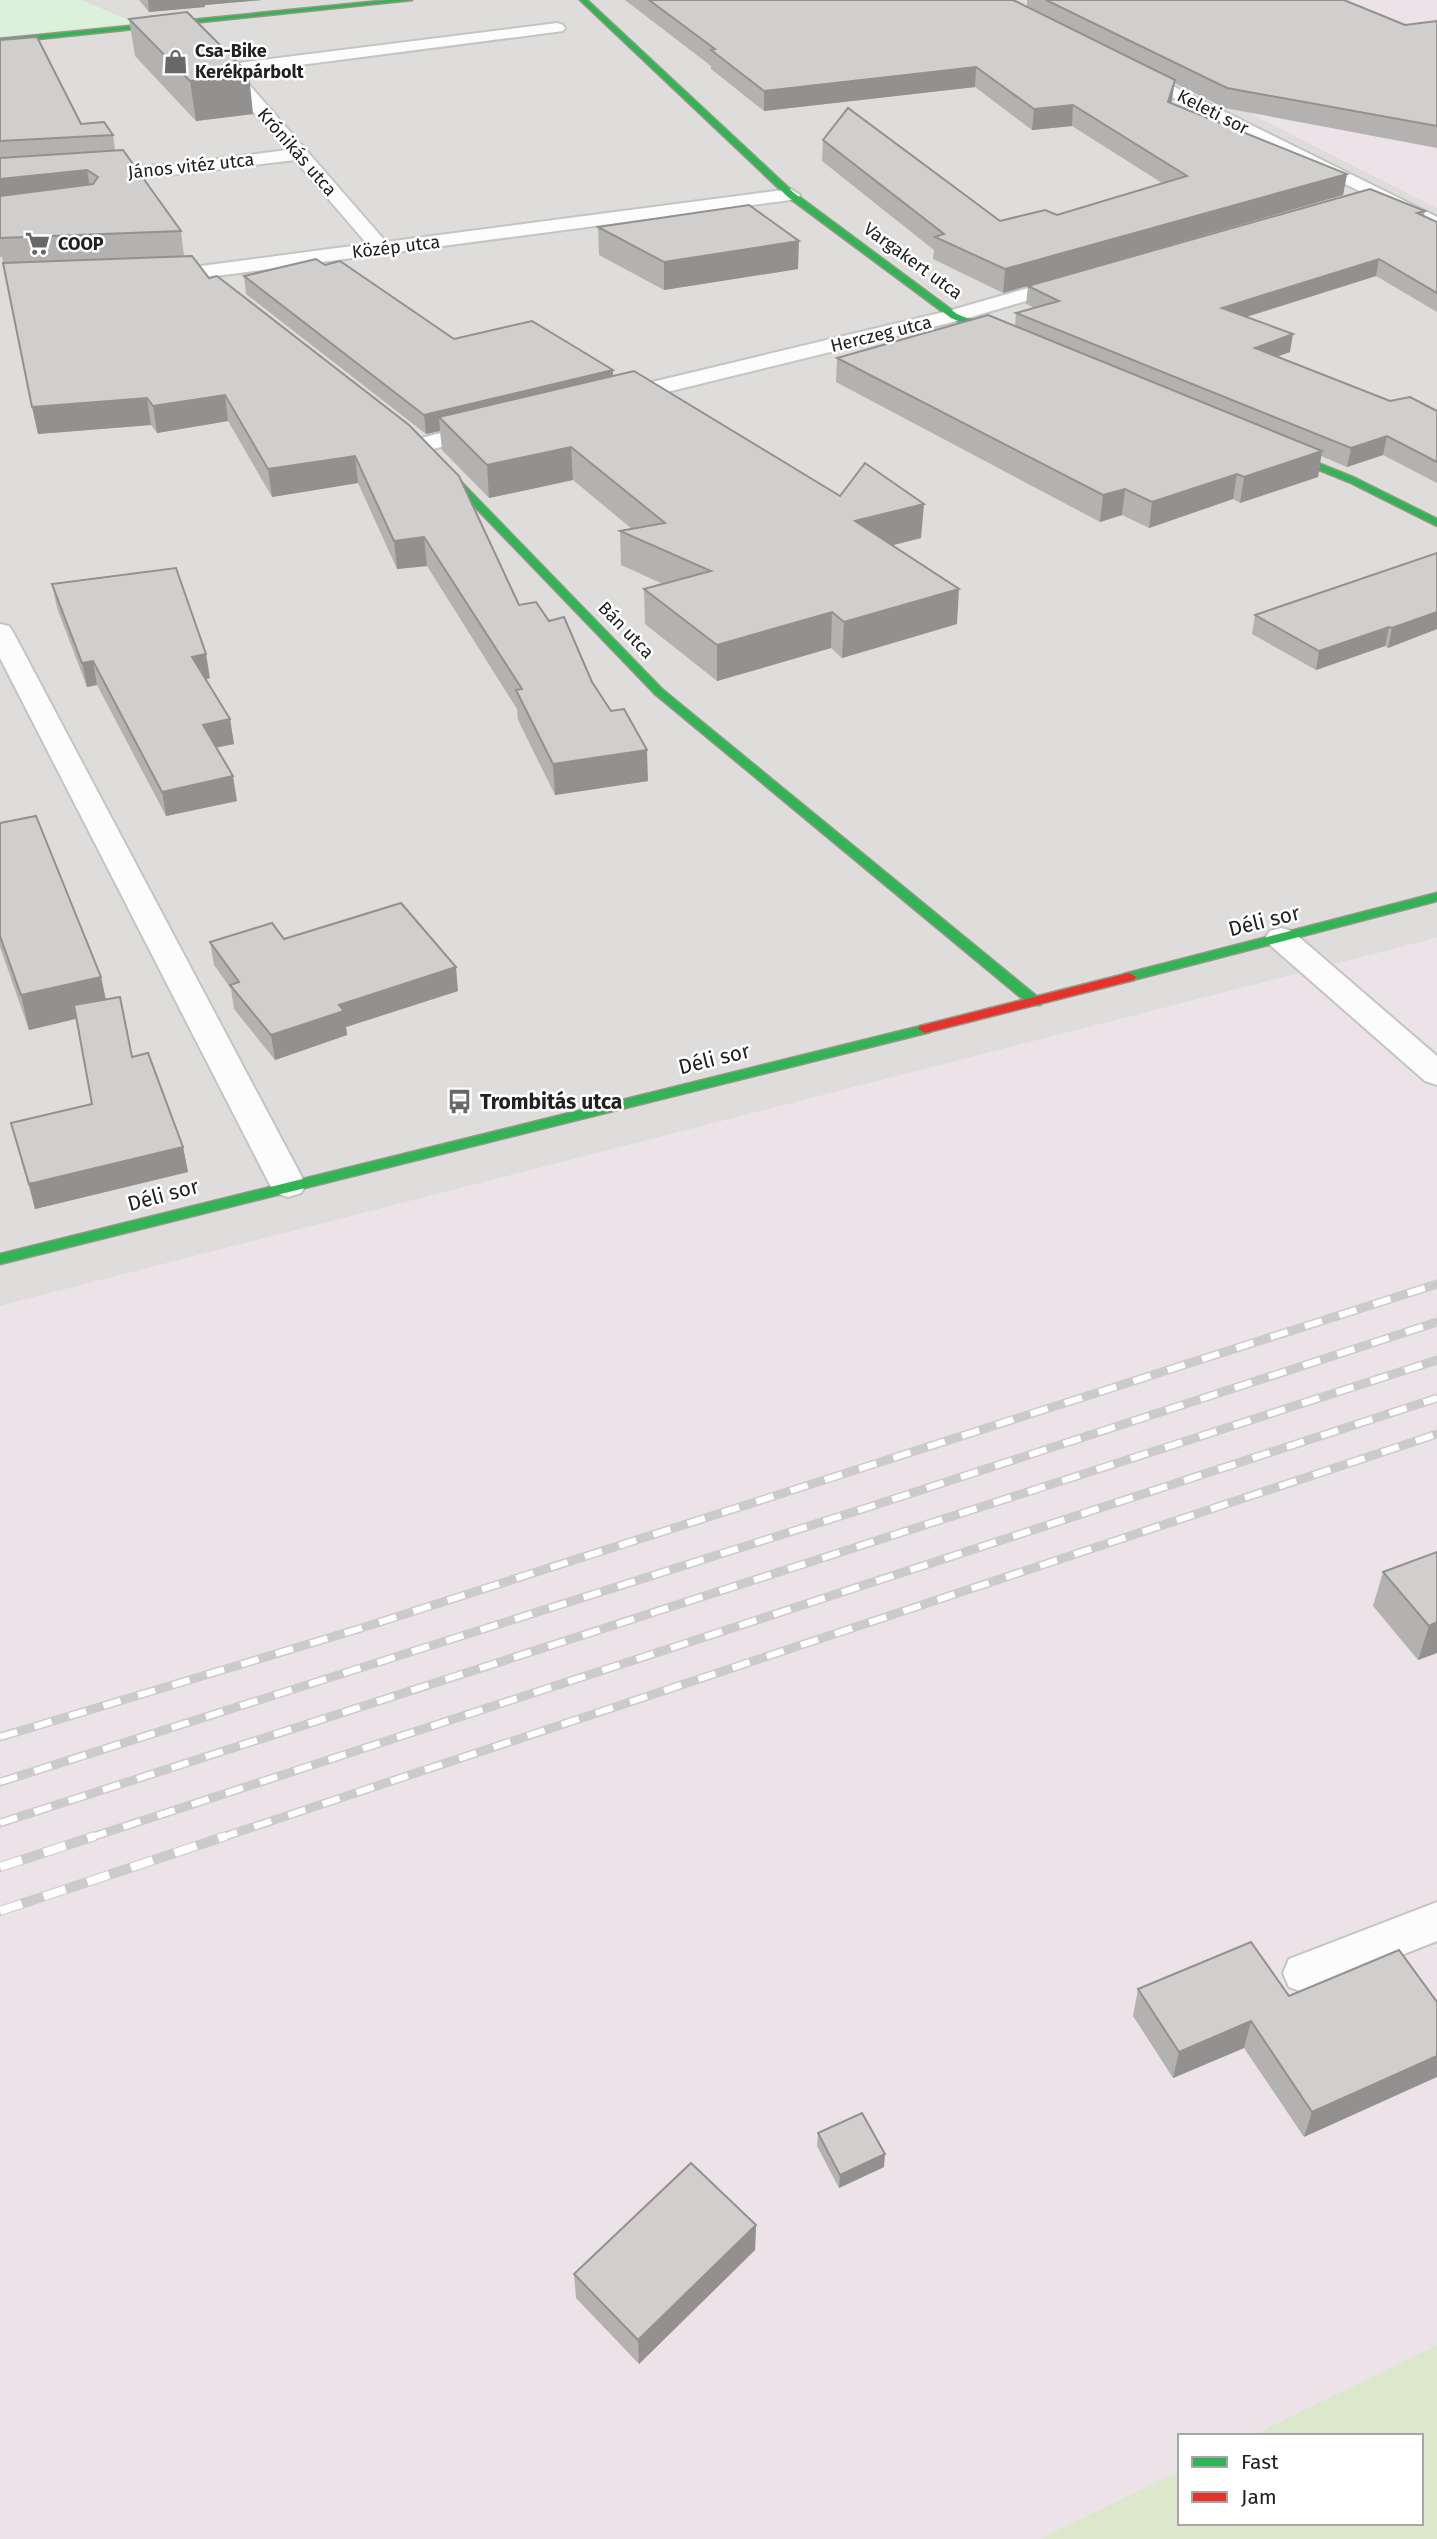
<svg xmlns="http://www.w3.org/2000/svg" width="1437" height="2539" viewBox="0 0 1437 2539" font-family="'Fira Sans',sans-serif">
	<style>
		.residential { fill: #dedddb }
		.industrial { fill: #ebe3e8 }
		.grass { fill: #dbe8cc }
		.park { fill: #dbf1db }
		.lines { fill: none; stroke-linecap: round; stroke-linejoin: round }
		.lane-casing { stroke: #c4c4c2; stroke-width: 4 }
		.street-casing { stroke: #c4c4c2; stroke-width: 4 }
		.fast-casing { stroke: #959784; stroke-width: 3 }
		.jam-casing { stroke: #959784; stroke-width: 3 }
		.lane { fill: #fcfcfc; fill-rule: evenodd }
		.street { fill: #fcfcfc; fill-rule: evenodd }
		.fast { fill: #30b455; fill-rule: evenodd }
		.jam { fill: #e5322d; fill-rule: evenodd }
		.rail-far1-casing { stroke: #cbcbcb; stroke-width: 9 }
		.rail-casing { stroke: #cbcbcb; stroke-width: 10 }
		.rail-far1 { stroke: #fff; stroke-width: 6; stroke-dasharray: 18; stroke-linecap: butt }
		.rail { stroke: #fff; stroke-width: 8; stroke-dasharray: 23; stroke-linecap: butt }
		.wall { fill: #b4b2b0 }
		.shaded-wall { fill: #929190 }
		.building { fill: #d1cfcd; stroke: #929190; stroke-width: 2 }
		.labels { text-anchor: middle; stroke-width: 5; stroke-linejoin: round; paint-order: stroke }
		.far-poi-label { font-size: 18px; font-weight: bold; fill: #212121; stroke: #fff; text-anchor: start }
		.far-street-label { font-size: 18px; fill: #212121; stroke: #fff }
		.street-label { font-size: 21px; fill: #212121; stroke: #fff }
		.poi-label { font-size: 21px; font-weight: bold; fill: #212121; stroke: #fff; text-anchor: start }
	</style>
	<rect width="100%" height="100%" fill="#eeedea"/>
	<!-- residential -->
	<path class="residential" d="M0 0H1437V938L0 1306Z"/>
	<!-- industrial -->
	<g class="industrial">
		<path d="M1028 0H1437V208L1044 9Z"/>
		<path d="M1437 938V2345L1251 2436H1180V2471L1039 2539H0V1306Z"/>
	</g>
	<!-- grass -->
	<path class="grass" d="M1437 2345V2539H1039L1180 2471V2523H1421V2436H1251Z"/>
	<!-- park -->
	<path class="park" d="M0 0H81L136 23 0 37Z"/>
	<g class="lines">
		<defs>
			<path id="lane" d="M1437 1902V1941L1305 1993 1289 1987 1283 1973 1289 1959Z"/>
			<g id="street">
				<path d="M557 23 563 25 565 28 563 31 239 73 386 242 791 189 800 195 798 199 201 278 152 280 145 278 142 274 145 270 201 266 367 244 295 160 181 174 0 187V175L181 164 287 150 219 73 211 61 213 58H225L231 64Z"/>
				<path d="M1126 63 1437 217V230L1120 71 1118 68Z"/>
				<path d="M1077 274 1084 276 1087 280 1084 284 961 320 610 406 602 404 599 399 602 394 948 311Z"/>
				<path d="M493 420 501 422 505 427 501 432 421 452 413 450 409 445 413 440Z"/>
				<path d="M0 624 9 626 13 632 306 1185 301 1193 288 1197 275 1193 270 1185 0 658Z"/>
				<path d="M1281 928 1292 931 1437 1056V1085L1425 1081 1270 945 1265 938 1270 931Z"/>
			</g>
			<g id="fast">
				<path d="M390 0H412L0 43V39Z"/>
				<path d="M580 0H587L794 193 957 314 1017 339V343H1011L951 318 788 197Z"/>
				<path d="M1267 445H1273L1355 478 1437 519V526L1349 482 1267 449Z"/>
				<path d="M427 453H433L663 690 1040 999 1042 1002 1040 1005H1030L655 694 427 457Z"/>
				<path d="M1437 893V901L1129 981 1122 977 1124 974Z"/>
				<path d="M925 1025 930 1026 932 1029 930 1032 0 1264V1254Z"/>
			</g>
			<path id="jam" d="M1129 973 1136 977 1134 980 925 1033 918 1029 920 1026Z"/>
		</defs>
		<!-- lane casing -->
		<use href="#lane" class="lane-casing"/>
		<!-- street casing -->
		<use href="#street" class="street-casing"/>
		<!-- fast casing -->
		<use href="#fast" class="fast-casing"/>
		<!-- jam casing -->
		<use href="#jam" class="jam-casing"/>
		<!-- lane -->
		<use href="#lane" class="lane"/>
		<!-- street -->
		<use href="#street" class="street"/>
		<!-- fast -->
		<use href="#fast" class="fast"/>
		<!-- jam -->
		<use href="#jam" class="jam"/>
		<defs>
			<g id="rail-far1">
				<path d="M0 1737 355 1630 1437 1284"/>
				<path d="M0 1782 869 1507 1437 1322"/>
				<path d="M0 1823 1437 1360"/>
				<path d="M89 1838 1437 1398"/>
				<path d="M220 1838 1437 1434"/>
			</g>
			<g id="rail">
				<path d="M0 1867 95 1836"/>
				<path d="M0 1911 226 1836"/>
			</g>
		</defs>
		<!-- rail-far1 casing -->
		<use href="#rail-far1" class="rail-far1-casing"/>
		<!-- rail casing -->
		<use href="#rail" class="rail-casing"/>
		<!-- rail-far1 -->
		<use href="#rail-far1" class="rail-far1"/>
		<!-- rail -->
		<use href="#rail" class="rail"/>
	</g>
	<!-- wall -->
	<g class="wall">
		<path d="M139 0H262L205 5V7L149 12Z"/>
		<path d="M625 0H1013L1027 7V0H1344L1405 25 1437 21V148L1225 108 1174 83 1171 104 1347 174 1343 195 1003 293 933 259 934 250 822 161 823 140 1000 221 1057 215 1162 183 1072 126 1032 130 975 87 764 111 711 69V66Z"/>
		<path d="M129 19 253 114 196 121 135 56Z"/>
		<path d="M0 40 81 124 113 135 115 150 181 231 184 256 209 278 592 682 648 781 555 795 518 720 517 709 427 566 397 569 358 483 272 497 228 421 157 433 151 425 38 434 2 257H0Z"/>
		<path d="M1425 211 1424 216 1437 222V312L1376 276 1247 317 1290 352 1277 356 1390 401 1437 411V483L1383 455 1347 467 1321 456 1318 477 1240 503 1233 499 1149 528 1122 515 1100 522 836 382 837 358 1015 326 1016 313 1035 308 1026 304 1028 286Z"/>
		<path d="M598 227 798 269 664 290 599 255Z"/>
		<path d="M244 276 454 339 613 376 921 538 893 545 957 624 842 658 831 648 717 681 645 624 644 589 663 584 621 565 620 531 632 529 573 480 489 498 442 450 440 431 426 434 246 294Z"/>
		<path d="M1437 553V629L1388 648 1385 646 1316 670 1252 634 1255 615Z"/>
		<path d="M52 584 210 678 206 679 230 719 234 744 216 748 237 801 166 816 97 685 87 687 57 608Z"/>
		<path d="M0 823 101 977 106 999 132 1057 183 1147 188 1172 35 1209 18 1147 92 1104 76 1019 29 1030 0 947Z"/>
		<path d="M284 939 458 991 346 1027 347 1035 275 1060 234 1009 231 989 214 965 210 942Z"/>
		<path d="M1437 1552V1653L1418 1660 1373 1606 1383 1572Z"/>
		<path d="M1399 1950 1304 2137 1244 2048 1173 2078 1133 2016 1138 1989 1289 1996Z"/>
		<path d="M818 2133 884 2167 839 2188 817 2146Z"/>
		<path d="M756 2225 755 2250 639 2364 576 2298 574 2274Z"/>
	</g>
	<!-- shaded-wall -->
	<g class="shaded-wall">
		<path d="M148 0H262L205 5V7L149 12Z"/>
		<path d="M976 67 975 87 764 111V91Z"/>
		<path d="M249 74 253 114 196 121 190 81Z"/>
		<path d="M1175 80 1172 100 1166 123 1168 102Z"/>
		<path d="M1073 105 1072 126 1032 130 1034 109Z"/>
		<path d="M87 170 92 201 0 211V179Z"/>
		<path d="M1347 174 1343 195 1003 293 1005 269Z"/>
		<path d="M799 241 798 269 664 290V262Z"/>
		<path d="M1379 259 1376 276 1220 325 1222 308Z"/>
		<path d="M1293 334 1290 352 1252 366 1255 348Z"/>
		<path d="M613 370V389L439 417 440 431 426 434 424 415Z"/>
		<path d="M225 395 228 421 157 433 153 406Z"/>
		<path d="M147 398 151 425 38 434 32 407Z"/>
		<path d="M1387 436 1383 455 1347 467 1351 448Z"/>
		<path d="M571 447 573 480 489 498 487 465Z"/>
		<path d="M1322 451 1318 477 1240 503 1244 477Z"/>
		<path d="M355 456 358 483 272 497 268 469Z"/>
		<path d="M1237 474 1233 499 1149 528 1152 502Z"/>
		<path d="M1125 489 1122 515 1100 522 1103 495Z"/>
		<path d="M924 504 921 538 854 555 855 521Z"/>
		<path d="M424 537 427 566 397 569 394 541Z"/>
		<path d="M959 589 957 624 842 658 844 622Z"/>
		<path d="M832 612 831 648 717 681V645Z"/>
		<path d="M1437 612V629L1388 648 1392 628Z"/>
		<path d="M1389 627 1385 646 1316 670 1319 651Z"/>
		<path d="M206 654 210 678 196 681 192 657Z"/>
		<path d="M93 661 97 685 87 687 82 663Z"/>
		<path d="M230 719 234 744 207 749 203 725Z"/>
		<path d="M647 750 648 781 555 795 553 764Z"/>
		<path d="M233 776 237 801 166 816 162 792Z"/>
		<path d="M456 967 458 991 346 1027 347 1035 275 1060 271 1035 339 1005Z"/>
		<path d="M101 977 108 1011 29 1030 21 995Z"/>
		<path d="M183 1147 188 1172 35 1209 29 1184Z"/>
		<path d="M1437 1622V1653L1418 1660 1429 1626Z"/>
		<path d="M1251 2021 1244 2048 1173 2078 1179 2052Z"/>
		<path d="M1437 2056V2077L1304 2137 1312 2112Z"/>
		<path d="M885 2154 884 2167 839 2188 840 2175Z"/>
		<path d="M756 2225 755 2250 639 2364 638 2340Z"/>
	</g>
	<!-- building -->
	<g class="building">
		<path d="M649 0H1013L1175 80 1168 102 1347 174 1005 269 935 237 944 234 823 140 848 108 1000 221 1045 210 1057 215 1187 176 1073 105 1034 109 976 67 764 91 711 50 715 49Z"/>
		<path d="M1046 0H1344L1405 25 1437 21V126L1227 88Z"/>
		<path d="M187 12 249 74 190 81 129 19Z"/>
		<path d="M37 37 81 124 104 122 113 135 0 141V40Z"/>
		<path d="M123 150 181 231 0 238V196L93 184 98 177 87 170 0 179V158Z"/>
		<path d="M1370 189 1425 211 1417 213 1437 222V293L1379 259 1222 308 1293 334 1255 348 1390 401 1410 397 1437 411V462L1387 436 1351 448 1016 313 1059 301 1028 286Z"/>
		<path d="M749 205 799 241 664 262 598 227Z"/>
		<path d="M192 256 209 278 217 276 409 425 459 476 519 605 536 602 549 621 564 617 592 682 611 711 624 709 647 750 553 764 516 690 522 689 424 537 394 541 355 456 268 469 225 395 153 406 147 398 32 407 3 263Z"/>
		<path d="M316 259 325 265 340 261 454 339 532 321 613 370 424 415 244 276Z"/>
		<path d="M988 315 1322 451 1244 477 1237 474 1152 502 1125 489 1103 495 837 358Z"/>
		<path d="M634 371 840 496 865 463 924 504 855 521 959 589 844 622 832 612 717 645 644 589 711 571 620 531 665 523 571 447 487 465 439 417Z"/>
		<path d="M1437 553V612L1392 628 1389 627 1319 651 1255 615Z"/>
		<path d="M176 568 206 654 192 657 230 719 203 725 233 776 162 792 93 661 82 663 52 584Z"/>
		<path d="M36 816 101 977 21 995 0 936V823Z"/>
		<path d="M401 903 456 967 339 1005 344 1011 271 1035 230 985 239 982 210 942 272 923 284 939Z"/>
		<path d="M120 997 132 1057 148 1053 183 1147 29 1184 11 1123 92 1104 74 1005Z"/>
		<path d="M1437 1552V1622L1429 1626 1383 1572Z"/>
		<path d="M1251 1942 1289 1996 1399 1950 1437 2002V2056L1312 2112 1251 2021 1179 2052 1138 1989Z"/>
		<path d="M862 2113 885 2154 840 2175 818 2133Z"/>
		<path d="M691 2163 756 2225 638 2340 574 2274Z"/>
	</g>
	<!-- icons -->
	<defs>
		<symbol id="shop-bare" viewBox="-9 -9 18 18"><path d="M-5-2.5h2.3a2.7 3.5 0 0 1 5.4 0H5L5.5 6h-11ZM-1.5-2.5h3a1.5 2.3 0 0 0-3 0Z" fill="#696867" stroke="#fff" stroke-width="2.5" paint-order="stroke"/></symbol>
		<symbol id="supermarket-bare" viewBox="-9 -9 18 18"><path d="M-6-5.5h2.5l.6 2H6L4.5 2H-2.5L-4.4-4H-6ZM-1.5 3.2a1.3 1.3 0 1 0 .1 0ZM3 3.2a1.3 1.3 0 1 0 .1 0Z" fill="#696867" stroke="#fff" stroke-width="2.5" paint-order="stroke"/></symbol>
		<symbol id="bus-bare" viewBox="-9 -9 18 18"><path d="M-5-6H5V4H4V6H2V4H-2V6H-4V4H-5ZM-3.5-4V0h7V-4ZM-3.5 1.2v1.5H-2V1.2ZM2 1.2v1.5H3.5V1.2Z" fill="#696867" stroke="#fff" stroke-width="2.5" paint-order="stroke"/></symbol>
	</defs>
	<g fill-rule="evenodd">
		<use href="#shop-bare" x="158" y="44" width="35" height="35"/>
		<use href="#supermarket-bare" x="20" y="226" width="35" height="35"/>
		<use href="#bus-bare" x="442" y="1084" width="35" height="35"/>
	</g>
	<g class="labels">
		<!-- far-poi labels -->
		<g class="far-poi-label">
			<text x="195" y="57">Csa-Bike<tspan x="195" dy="21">Kerékpárbolt</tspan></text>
			<text x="58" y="250">COOP</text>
		</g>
		<!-- far-street labels -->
		<g class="far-street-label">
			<text transform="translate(1213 112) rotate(27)" y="6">Keleti sor</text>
			<text transform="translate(297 152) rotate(49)" y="6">Krónikás utca</text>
			<text transform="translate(191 166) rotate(-6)" y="6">János vitéz utca</text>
			<text transform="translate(396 247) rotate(-7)" y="6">Közép utca</text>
			<text transform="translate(913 261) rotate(36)" y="6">Vargakert utca</text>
			<text transform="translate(881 334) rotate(-14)" y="6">Herczeg utca</text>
			<text transform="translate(626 630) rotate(46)" y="6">Bán utca</text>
		</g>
		<!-- street labels -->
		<g class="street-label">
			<text transform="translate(1264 921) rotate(-14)" y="7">Déli sor</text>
			<text transform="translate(714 1059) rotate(-14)" y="7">Déli sor</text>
			<text transform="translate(163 1195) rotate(-15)" y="7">Déli sor</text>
		</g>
		<!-- poi labels -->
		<g class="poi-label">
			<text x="480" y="1109">Trombitás utca</text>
		</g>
	</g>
	<!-- legend -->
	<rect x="1178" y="2434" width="245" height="91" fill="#ffffff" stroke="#a6a6a6" stroke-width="2"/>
	<rect x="1192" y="2457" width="35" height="10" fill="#30b455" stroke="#a6a6a6" stroke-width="2"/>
	<text x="1241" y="2469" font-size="21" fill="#212121">Fast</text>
	<rect x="1192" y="2492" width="35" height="10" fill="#e5322d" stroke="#a6a6a6" stroke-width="2"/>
	<text x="1241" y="2504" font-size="21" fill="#212121">Jam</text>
</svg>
